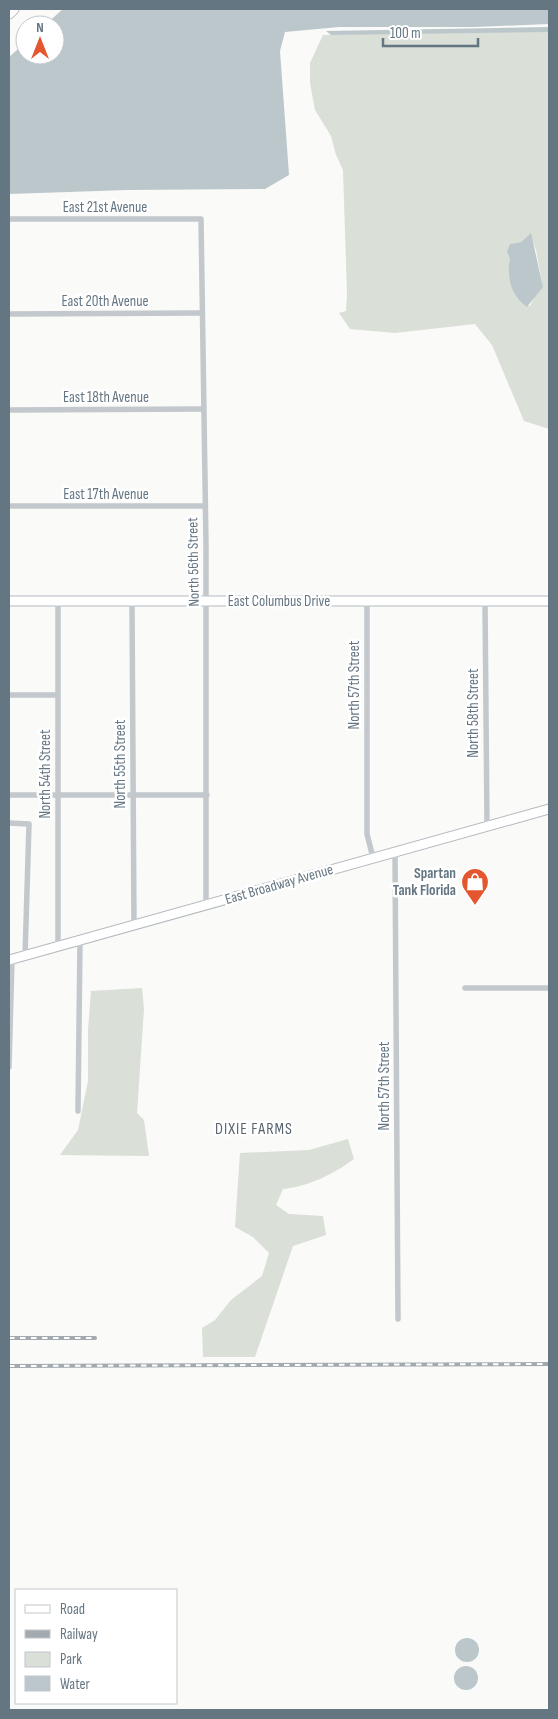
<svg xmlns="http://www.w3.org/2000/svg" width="558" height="1719" viewBox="0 0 558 1719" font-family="'Sofia Sans Condensed',sans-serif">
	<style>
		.green { fill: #dadfd7; fill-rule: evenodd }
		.water { fill: #bbc7cb }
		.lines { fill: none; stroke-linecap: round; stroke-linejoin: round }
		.secondary-casing { stroke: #b3babf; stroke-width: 11 }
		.highway-casing { stroke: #b4b9bd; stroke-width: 13 }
		.street { stroke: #c3c8cc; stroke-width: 5.5 }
		.secondary { stroke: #fff; stroke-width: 9 }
		.highway { stroke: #fff; stroke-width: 11 }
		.rail-casing { stroke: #a2aab0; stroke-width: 4 }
		.rail { stroke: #fff; stroke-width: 2; stroke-dasharray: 5.5; stroke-linecap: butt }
		.labels { text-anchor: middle; stroke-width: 5; stroke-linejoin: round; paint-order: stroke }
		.street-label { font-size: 15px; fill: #657683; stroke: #fff }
		.poi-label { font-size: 15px; font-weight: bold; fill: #657683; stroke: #fff; text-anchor: end }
		.neighbourhood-label { font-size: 16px; letter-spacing: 1px; fill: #57646e; stroke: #fff }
	</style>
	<rect width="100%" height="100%" fill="#fafaf8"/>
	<!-- green -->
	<g class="green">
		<path d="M426 32H549V429L524 421 492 345 475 324 395 333 350 329 339 313 346 311 347 295 343 170 336 155 331 136 315 110 310 83V63L323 35ZM530 234 536 250 542 282 530 306C508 303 509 261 510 244L521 242Z"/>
		<path d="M142 988 144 1009 137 1113 144 1120 149 1156 60 1155 78 1130 88 1081V1030L91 991Z"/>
		<path d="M348 1139 354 1159C334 1174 307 1187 283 1189L276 1205 289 1214 323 1216 326 1235 293 1246 255 1357H203L202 1328 215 1320 231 1300 262 1276 269 1253 253 1237 235 1227 240 1153 309 1150Z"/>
	</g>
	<!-- water -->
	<g class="water">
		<path d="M63 9H549V24L475 27H339L285 32 280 51 289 175 265 189 127 190 9 194V57L25 43V55H55V25H45Z"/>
		<path d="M549 27V32L331 35 326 31Z"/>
		<path d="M531 233 543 287 527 307C516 300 509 286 509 272 508 264 512 260 507 252L510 244 521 242Z"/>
		<circle cx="467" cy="1650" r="12"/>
		<circle cx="466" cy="1678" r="12"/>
	</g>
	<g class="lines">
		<defs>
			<g id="secondary">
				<path d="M9 601H549"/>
				<path d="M9 960 549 809"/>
			</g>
			<path id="highway" d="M9 13 13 9"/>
		</defs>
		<!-- secondary casing -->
		<use href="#secondary" class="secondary-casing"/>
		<!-- highway casing -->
		<use href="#highway" class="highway-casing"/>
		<!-- street -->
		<g class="street">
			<path d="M9 219H201L206 544V905"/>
			<path d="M9 314 201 313"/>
			<path d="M9 410 203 409"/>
			<path d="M9 506H204"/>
			<path d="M58 601V946"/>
			<path d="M132 601 134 926"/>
			<path d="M367 601V834L373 858"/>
			<path d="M485 601 487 825"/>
			<path d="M9 695H57"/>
			<path d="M9 795H207"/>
			<path d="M9 823 29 824 25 956"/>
			<path d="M395 852 398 1319"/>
			<path d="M465 988H549"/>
			<path d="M9 1067 12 959"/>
			<path d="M78 1111 80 941"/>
		</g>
		<!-- secondary -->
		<use href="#secondary" class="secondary"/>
		<!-- highway -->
		<use href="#highway" class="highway"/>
		<defs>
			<g id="rail">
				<path d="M9 1338H95"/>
				<path d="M9 1366 549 1364"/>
			</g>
		</defs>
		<!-- rail casing -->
		<use href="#rail" class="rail-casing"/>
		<!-- rail -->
		<use href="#rail" class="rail"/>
	</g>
	<!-- icons -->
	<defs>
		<symbol id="shop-pin" viewBox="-11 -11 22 30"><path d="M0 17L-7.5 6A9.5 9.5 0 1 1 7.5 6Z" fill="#e4572e" stroke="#fff"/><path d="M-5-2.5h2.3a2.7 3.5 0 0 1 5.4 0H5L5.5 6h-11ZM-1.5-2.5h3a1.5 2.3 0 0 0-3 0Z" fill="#fff"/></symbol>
	</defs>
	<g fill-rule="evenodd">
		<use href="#shop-pin" x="459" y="866" width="32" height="43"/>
	</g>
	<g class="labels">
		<!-- street labels -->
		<g class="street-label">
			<text x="105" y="212">East 21st Avenue</text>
			<text x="105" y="306">East 20th Avenue</text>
			<text x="106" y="402">East 18th Avenue</text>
			<text x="106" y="499">East 17th Avenue</text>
			<text transform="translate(193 562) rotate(-91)" y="5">North 56th Street</text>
			<text x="279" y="606">East Columbus Drive</text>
			<text transform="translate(354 685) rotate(-90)" y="5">North 57th Street</text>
			<text transform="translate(473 713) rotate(-90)" y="5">North 58th Street</text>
			<text transform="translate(120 764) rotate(-90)" y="5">North 55th Street</text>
			<text transform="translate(45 774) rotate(-90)" y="5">North 54th Street</text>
			<text transform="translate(279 884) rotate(-16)" y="5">East Broadway Avenue</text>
			<text transform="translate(384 1086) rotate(-90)" y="5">North 57th Street</text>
		</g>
		<!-- poi labels -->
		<g class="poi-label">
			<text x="456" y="878">Spartan<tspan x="456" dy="17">Tank Florida</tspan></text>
		</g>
		<!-- neighbourhood labels -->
		<g class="neighbourhood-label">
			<text x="254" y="1134">DIXIE FARMS</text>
		</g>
	</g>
	<!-- border -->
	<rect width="558" height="1719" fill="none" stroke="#657683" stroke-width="20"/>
	<!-- legend -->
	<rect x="15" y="1589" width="162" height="115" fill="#ffffff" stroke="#c1c8cd"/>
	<rect x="25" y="1605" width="25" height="8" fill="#ffffff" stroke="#c1c8cd"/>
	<text x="60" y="1614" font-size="15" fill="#657683">Road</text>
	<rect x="25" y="1630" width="25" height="8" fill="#a2aab0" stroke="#c1c8cd"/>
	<text x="60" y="1639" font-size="15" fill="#657683">Railway</text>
	<rect x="25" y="1652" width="25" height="15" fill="#dadfd7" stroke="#c1c8cd"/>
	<text x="60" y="1664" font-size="15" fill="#657683">Park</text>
	<rect x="25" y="1676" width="25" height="15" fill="#bbc7cb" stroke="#c1c8cd"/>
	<text x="60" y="1689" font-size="15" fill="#657683">Water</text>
	<!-- north arrow -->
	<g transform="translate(40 40)"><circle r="24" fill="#ffffff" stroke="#c1c8cd"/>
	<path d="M0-4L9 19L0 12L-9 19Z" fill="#e4572e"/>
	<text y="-8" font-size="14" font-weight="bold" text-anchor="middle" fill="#657683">N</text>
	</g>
	<!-- scale -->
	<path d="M383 38v8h95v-8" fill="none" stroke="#657683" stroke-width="2.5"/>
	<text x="390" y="38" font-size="15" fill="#657683" stroke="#ffffff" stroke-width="4" paint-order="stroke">100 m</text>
</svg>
